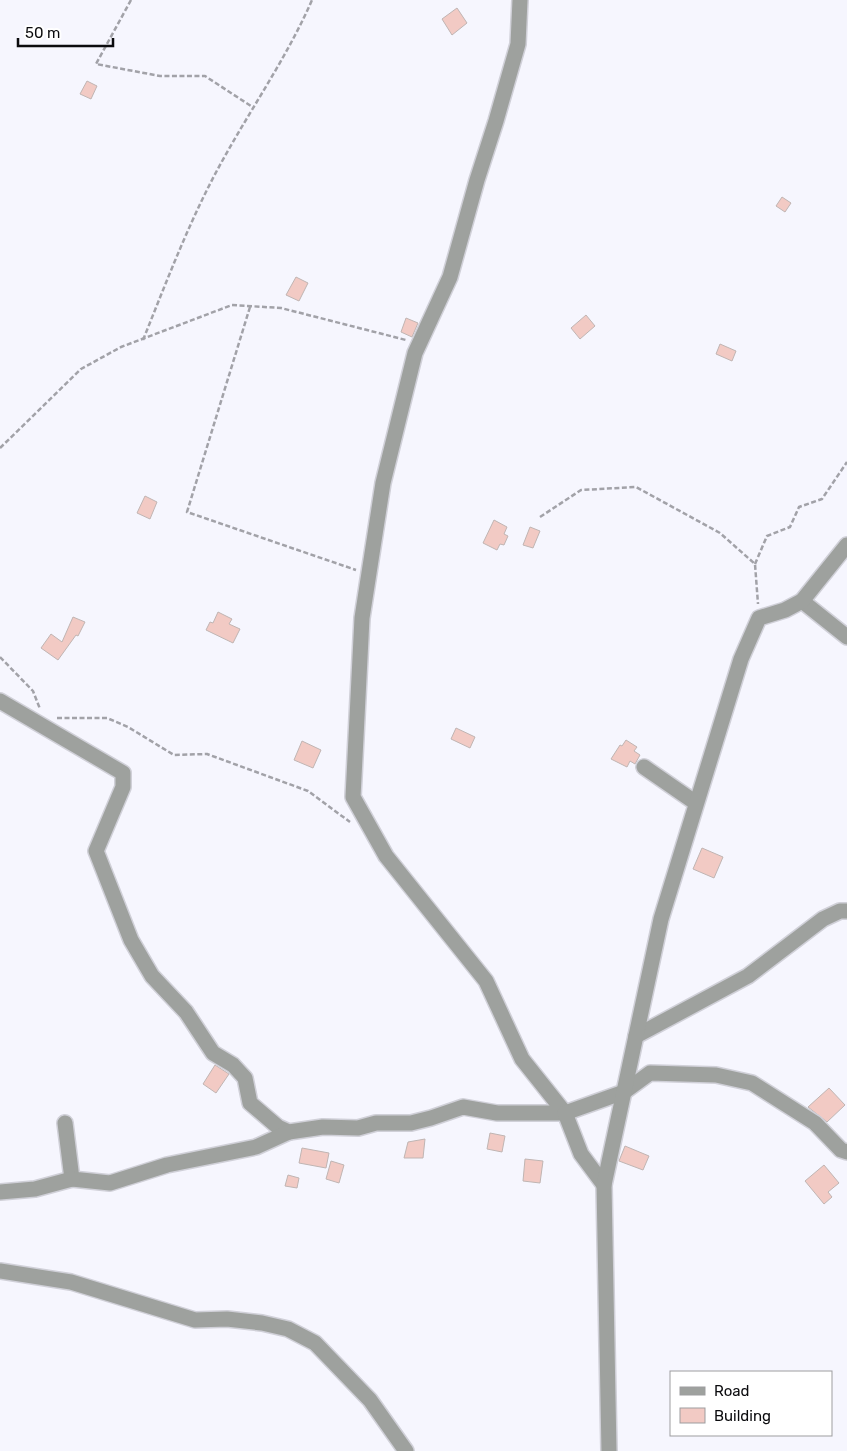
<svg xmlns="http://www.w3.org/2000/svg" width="847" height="1451" viewBox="0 0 847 1451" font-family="Rubik,sans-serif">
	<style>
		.building { fill: #f2cac4; stroke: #c0b5b3 }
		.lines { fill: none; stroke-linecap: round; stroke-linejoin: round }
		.minor-casing { stroke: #d0d0d8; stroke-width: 18 }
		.path { stroke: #a2a2a8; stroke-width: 2.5; stroke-dasharray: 5 2.5; stroke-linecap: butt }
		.minor { stroke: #9ea19e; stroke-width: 15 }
	</style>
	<rect width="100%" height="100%" fill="#f6f6fe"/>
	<!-- building -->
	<g class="building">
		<path d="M457 8 467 23 452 35 442 19Z"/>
		<path d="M87 81 97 86 91 99 80 94Z"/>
		<path d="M782 197 791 203 785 212 776 206Z"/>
		<path d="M296 277 308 283 299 301 286 295Z"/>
		<path d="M586 315 595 326 580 339 571 328Z"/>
		<path d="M406 318 418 323 412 337 401 332Z"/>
		<path d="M720 344 736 351 732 361 716 354Z"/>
		<path d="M145 496 157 502 150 519 137 513Z"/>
		<path d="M494 520 507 527 504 534 508 536 504 545 500 544 497 550 483 543Z"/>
		<path d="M530 527 540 531 533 548 523 545Z"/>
		<path d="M218 612 232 619 229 624 240 629 233 643 206 630 210 622 213 623Z"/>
		<path d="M73 617 85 622 78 636 76 635 58 660 41 648 51 634 62 642Z"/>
		<path d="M456 728 475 737 470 748 451 739Z"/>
		<path d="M626 740 637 747 634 751 640 755 635 764 630 761 627 767 611 759 620 745 622 746Z"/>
		<path d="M302 741 321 750 313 768 294 760Z"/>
		<path d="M702 848 723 857 714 878 693 869Z"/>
		<path d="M215 1065 229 1074 216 1093 203 1084Z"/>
		<path d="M829 1088 845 1105 827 1122 808 1107Z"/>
		<path d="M490 1133 505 1136 502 1152 487 1149Z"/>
		<path d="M425 1139 423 1158H404L408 1142Z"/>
		<path d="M625 1146 649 1156 643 1170 619 1161Z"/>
		<path d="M302 1148 329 1153 326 1168 299 1163Z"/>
		<path d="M525 1159 543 1161 540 1183 523 1181Z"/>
		<path d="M331 1161 344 1165 339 1183 326 1179Z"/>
		<path d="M824 1165 839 1183 828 1192 832 1197 824 1204 805 1181Z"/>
		<path d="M288 1175 299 1178 297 1188 285 1186Z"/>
	</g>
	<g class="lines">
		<defs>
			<g id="minor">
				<path d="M520 0 518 44 496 121 477 180 450 277 415 353 383 483 362 618 353 797 386 856 486 981 522 1059 565 1113"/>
				<path d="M802 601 847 637"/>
				<path d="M0 701 123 773V787L96 851 131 940 152 976 186 1012 213 1053 233 1065 245 1078 250 1103 278 1127 289 1132 323 1127 358 1128 376 1123H411L431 1118 463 1107 497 1113H565"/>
				<path d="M644 767 696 803"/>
				<path d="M636 1036 748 976 823 919 840 911H847"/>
				<path d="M65 1123 72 1179 110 1183 167 1165 256 1147 289 1132"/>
				<path d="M604 1185 581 1154 565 1113 624 1092 650 1073 716 1075 752 1083 815 1123 841 1150 847 1152"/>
				<path d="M0 1192 35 1189 72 1179"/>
				<path d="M0 1271 71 1282 195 1320 227 1319 262 1323 288 1329 315 1343 370 1400 406 1451"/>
				<path d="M609 1451 604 1185 661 919 741 659 759 618 785 610 802 601 847 545"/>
			</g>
		</defs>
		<!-- minor casing -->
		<use href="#minor" class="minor-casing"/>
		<!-- path -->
		<g class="path">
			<path d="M131 0 96 64 160 76H205L254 108"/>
			<path d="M250 307 187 512 356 570"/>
			<path d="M143 340C168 278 192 214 225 156 254 104 288 55 312 0"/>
			<path d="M0 448 81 369 121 347 232 305 281 308 406 340"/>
			<path d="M540 517 581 490 636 487 720 533 755 564 758 604"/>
			<path d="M755 564 767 536 790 527 799 507 822 499 847 462"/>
			<path d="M0 657 33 691 40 709"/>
			<path d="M57 718H107L128 727 174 755 207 754 308 791 350 822"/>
		</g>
		<!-- minor -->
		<use href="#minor" class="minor"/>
	</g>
	<!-- legend -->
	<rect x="670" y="1371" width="162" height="65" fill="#ffffff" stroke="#9d9d9f"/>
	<rect x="680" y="1387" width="25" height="8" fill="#9ea19e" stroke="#9d9d9f"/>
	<text x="714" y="1396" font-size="15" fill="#0b0b0e">Road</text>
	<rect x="680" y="1408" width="25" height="15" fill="#f2cac4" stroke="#9d9d9f"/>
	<text x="714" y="1421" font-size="15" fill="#0b0b0e">Building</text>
	<!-- scale -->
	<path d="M18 38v8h95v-8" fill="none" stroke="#0b0b0e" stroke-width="2.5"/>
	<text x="25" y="38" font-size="15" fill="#0b0b0e" stroke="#ffffff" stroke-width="4" paint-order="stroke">50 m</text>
</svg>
